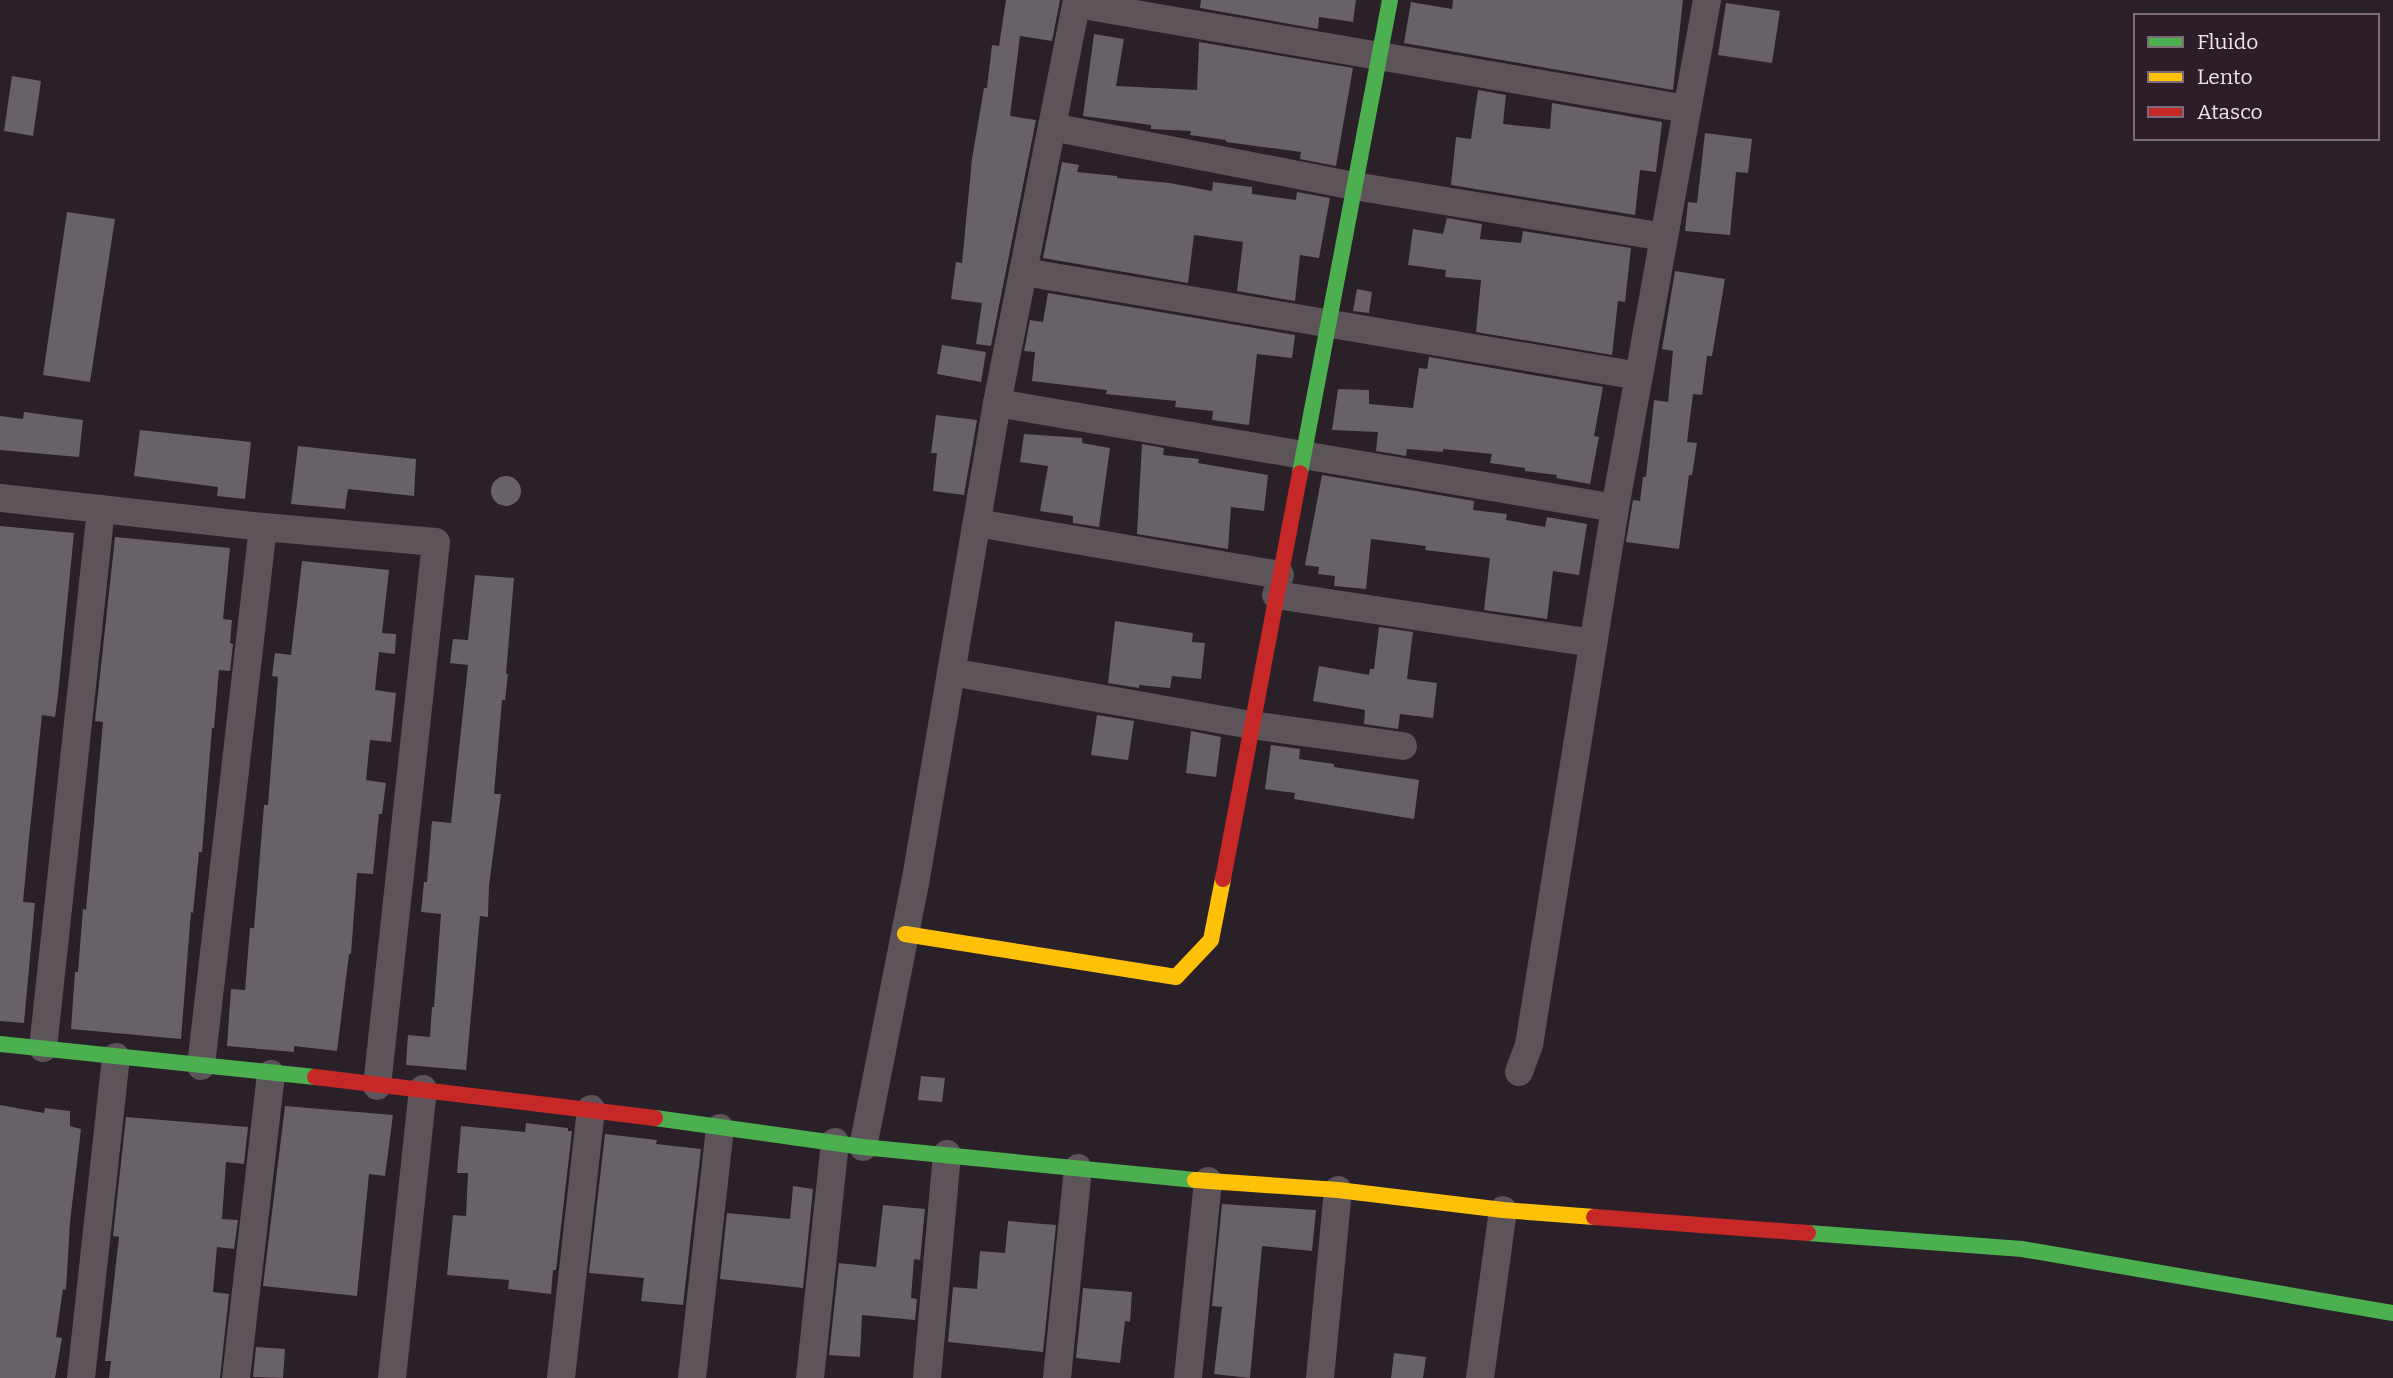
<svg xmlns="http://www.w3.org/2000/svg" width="2393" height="1378" viewBox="0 0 2393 1378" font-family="Bitter,serif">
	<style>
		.building { fill: #686168 }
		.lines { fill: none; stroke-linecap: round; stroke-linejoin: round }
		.street { stroke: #5c5459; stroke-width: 28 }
		.fast { stroke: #4caf50; stroke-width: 16 }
		.slow { stroke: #ffc107; stroke-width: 16 }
		.jam { stroke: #c62828; stroke-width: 16 }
	</style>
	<rect width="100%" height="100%" fill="#2a2027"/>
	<!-- building -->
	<g class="building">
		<path d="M1006 0H1060L1052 41 1020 36 1010 116 1036 120 991 346 976 344 982 303 951 299 956 262 962 263 972 159 984 88H987L992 45 999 46Z"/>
		<path d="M1201 0H1356L1353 22 1319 17 1318 29 1200 8Z"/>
		<path d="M1453 0H1683L1673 90 1404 43 1411 2 1452 9Z"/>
		<path d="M1726 3 1780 11 1772 63 1718 55Z"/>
		<path d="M1094 34 1124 39 1116 86 1197 90 1199 42 1353 68 1336 166 1300 159 1301 152 1226 142V140L1190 135 1191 131 1151 129V125L1083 116Z"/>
		<path d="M12 76 41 81 33 136 4 131Z"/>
		<path d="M1478 90 1506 95 1503 124 1550 129 1552 103 1662 122 1656 172 1640 170 1635 215 1451 185 1456 137 1471 139Z"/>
		<path d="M1705 133 1752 139 1748 173 1736 172 1730 235 1685 231 1688 202 1697 203Z"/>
		<path d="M1062 162 1079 165 1077 172 1117 176V178L1170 183 1212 191 1213 182 1252 187V194L1296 200 1297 192 1330 198 1319 258 1300 255 1295 301 1237 291 1243 242 1194 235 1188 283 1043 258Z"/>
		<path d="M67 212 115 219 90 382 43 375Z"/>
		<path d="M1447 218 1482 224 1480 239 1521 243 1523 231 1631 248 1625 302 1618 301 1612 355 1476 332 1481 280 1445 277 1446 270 1408 265 1413 229 1443 234Z"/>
		<path d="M1675 271 1725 279 1712 356H1707L1702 395 1693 394 1687 442 1697 443 1692 475H1689L1679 549 1626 542 1633 500 1640 501 1643 477H1646L1654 400 1668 402 1673 351 1662 349Z"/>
		<path d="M1357 289 1372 292 1369 313 1353 311Z"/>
		<path d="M1048 293 1295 335 1292 358 1257 354 1249 425 1212 420 1213 411 1175 407 1176 401 1106 394 1107 390 1032 381 1035 352 1024 351 1030 320 1043 322Z"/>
		<path d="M942 345 986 352 981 382 937 374Z"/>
		<path d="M1429 357 1603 387 1594 436 1599 437 1590 484 1556 478 1557 475 1525 471V468L1490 463 1492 454 1443 449V452L1407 449 1406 456 1376 451 1378 432 1332 430 1338 389 1369 390V404L1413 408 1419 368 1427 369Z"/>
		<path d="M24 412 83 420 79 457 0 450V416L23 419Z"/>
		<path d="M936 415 977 420 964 495 933 491 937 453H931Z"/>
		<path d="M140 430 251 442 245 499 217 496 218 487 134 476Z"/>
		<path d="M1024 434 1082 438V443L1110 448 1099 527 1073 523V516L1040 511 1048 466 1020 462Z"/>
		<path d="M1142 444 1164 448 1163 455 1199 459 1198 463 1268 475 1264 511 1231 507 1228 549 1137 534Z"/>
		<path d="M298 446 416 459 414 496 348 489 345 509 291 504Z"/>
		<path d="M1322 475 1474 501 1473 510 1507 514 1506 520 1545 527 1547 517 1587 524 1579 575 1553 571 1547 619 1484 610 1490 558 1425 550 1426 546 1371 539 1366 589 1334 586 1335 576 1318 574 1319 567 1305 565Z"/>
		<circle cx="506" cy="491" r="15"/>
		<path d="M0 526 74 533 58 695 55 717 42 715 29 838 23 902 35 903 24 1023 0 1021Z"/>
		<path d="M115 537 230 548 223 619 232 620 230 643 233 644 230 671 219 670 214 728H212L202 852H199L193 913 191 912 181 1039 71 1029 75 972H78L83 909 86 910 97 789 103 722 95 721Z"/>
		<path d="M302 561 389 570 382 633 396 634 395 654 379 652 375 690 396 693 391 742 370 740 366 780 386 783 382 814H379L373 874 357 873 351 954H349L337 1051 294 1046V1052L227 1046 231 989 245 990 250 928H254L264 805H268L278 677 272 676 275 653 291 655Z"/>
		<path d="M475 575 514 578 506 674H508L505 700H502L494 794H501L489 886 488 917 480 916 466 1070 406 1065 408 1035 430 1037 432 1007H434L441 914 421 912 424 882H427L432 821 451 823 468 665 450 663 453 639 468 640Z"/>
		<path d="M1115 621 1193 633 1192 642 1205 643 1201 679 1172 676 1170 688 1139 685V688L1108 683Z"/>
		<path d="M1379 627 1413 632 1407 679 1437 683 1433 718 1400 714 1398 729 1364 724 1365 710 1313 701 1319 666 1369 675 1370 669H1374Z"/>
		<path d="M1097 715 1134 721 1128 760 1091 755Z"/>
		<path d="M1191 731 1221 737 1216 777 1186 773Z"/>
		<path d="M1271 745 1300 749 1299 759 1334 764V767L1419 780 1414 819 1294 799 1295 793 1265 789Z"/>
		<path d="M921 1076 945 1078 942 1102 918 1100Z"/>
		<path d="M0 1105 44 1113 45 1108 70 1111V1126L81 1129 70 1222 66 1290 63 1289 56 1337 62 1338 55 1378H0Z"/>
		<path d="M285 1106 393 1115 385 1176 369 1174 357 1296 263 1286Z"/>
		<path d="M126 1117 248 1127 244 1164 226 1162 222 1219 238 1220 234 1249 217 1247 213 1292 229 1294 220 1378H109L111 1361H105L119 1237 113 1236Z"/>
		<path d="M526 1123 568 1128V1131H572L556 1270H553L551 1294 508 1289 509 1280 447 1275 453 1215 466 1216 468 1173H457L461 1126 525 1132Z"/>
		<path d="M605 1134 657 1140 656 1144 701 1149 683 1305 641 1301 644 1278 589 1273Z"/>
		<path d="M793 1186 813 1189 803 1288 720 1279 727 1213 790 1219Z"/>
		<path d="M1222 1204 1316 1210 1312 1251 1262 1246 1250 1378 1214 1374 1222 1307 1212 1306Z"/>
		<path d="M883 1205 925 1209 920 1260 914 1259 911 1298 917 1299 915 1320 862 1315 860 1357 829 1355 839 1263 876 1267Z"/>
		<path d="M1008 1221 1056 1225 1043 1352 948 1342 953 1287 977 1289 980 1251 1005 1253Z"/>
		<path d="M1083 1288 1132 1292 1130 1322 1125 1321 1120 1363 1076 1358Z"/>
		<path d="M256 1347 285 1349 283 1378 253 1377Z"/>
		<path d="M1394 1353 1426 1357 1423 1378H1391Z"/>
	</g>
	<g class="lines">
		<!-- street -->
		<g class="street">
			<path d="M1077 4 1687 109"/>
			<path d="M1052 127 1354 186 1664 237"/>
			<path d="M1024 272 1639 376"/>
			<path d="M997 403 1615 508"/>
			<path d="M0 498 263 527 436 542 377 1086"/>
			<path d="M977 523 1280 575"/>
			<path d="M1276 595 1593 643"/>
			<path d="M951 672 1251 725 1403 746"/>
			<path d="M43 1048 101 509"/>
			<path d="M201 1066 263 527"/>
			<path d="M1519 1072 1529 1045 1615 508 1707 0"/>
			<path d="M863 1147 916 878 997 403 1077 0"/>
			<path d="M81 1378 116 1057"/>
			<path d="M236 1378 271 1074"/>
			<path d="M392 1378 423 1089"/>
			<path d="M561 1378 591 1109"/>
			<path d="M692 1378 720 1128"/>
			<path d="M810 1378 835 1142"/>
			<path d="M927 1378 947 1154"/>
			<path d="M1057 1378 1078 1168"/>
			<path d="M1188 1378 1208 1181"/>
			<path d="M1320 1378 1338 1190"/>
			<path d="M1480 1378 1503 1210"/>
		</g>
		<!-- fast -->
		<g class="fast">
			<path d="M1300 473 1390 0"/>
			<path d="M0 1044 315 1077"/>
			<path d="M655 1118 863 1147 1195 1180"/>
			<path d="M1808 1233 2022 1249 2393 1313"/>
		</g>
		<!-- slow -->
		<g class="slow">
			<path d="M905 934 1176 977 1211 940 1223 879"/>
			<path d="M1195 1180 1338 1190 1503 1210 1594 1217"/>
		</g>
		<!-- jam -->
		<g class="jam">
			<path d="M1223 879 1300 473"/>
			<path d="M315 1077 655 1118"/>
			<path d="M1594 1217 1808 1233"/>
		</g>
	</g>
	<!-- legend -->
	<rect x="2134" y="14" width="245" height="126" fill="#2d1d28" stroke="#7b6c76" stroke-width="2"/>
	<rect x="2148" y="37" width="35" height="10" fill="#4caf50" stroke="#7b6c76" stroke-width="2"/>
	<text x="2197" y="49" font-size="21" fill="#efe3eb">Fluido</text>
	<rect x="2148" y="72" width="35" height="10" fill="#ffc107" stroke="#7b6c76" stroke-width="2"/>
	<text x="2197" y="84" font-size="21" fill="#efe3eb">Lento</text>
	<rect x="2148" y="107" width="35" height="10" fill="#c62828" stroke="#7b6c76" stroke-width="2"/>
	<text x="2197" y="119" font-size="21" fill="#efe3eb">Atasco</text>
</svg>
